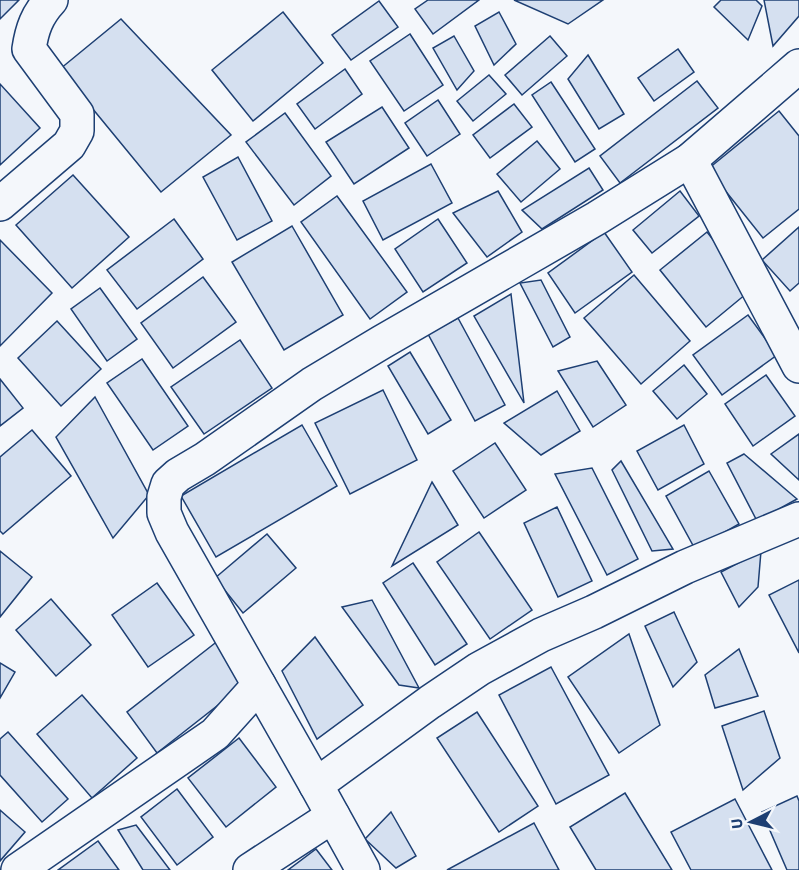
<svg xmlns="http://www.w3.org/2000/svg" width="799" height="870" viewBox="0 0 799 870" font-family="'Source Sans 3',sans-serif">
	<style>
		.building { fill: #d5e0f0; stroke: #1d3f73; stroke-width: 1.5 }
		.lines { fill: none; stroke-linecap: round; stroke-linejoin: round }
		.minor-casing { stroke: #1d3f73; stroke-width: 36 }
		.minor { stroke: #f4f7fb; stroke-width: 33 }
	</style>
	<rect width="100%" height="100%" fill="#f4f7fb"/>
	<!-- building -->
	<g class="building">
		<path d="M0 0H19L0 19Z"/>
		<path d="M428 0H479L433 34 415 9Z"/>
		<path d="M514 0H603L568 24Z"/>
		<path d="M721 0H756L762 6 748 40 714 7Z"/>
		<path d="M764 0H799V16L773 46Z"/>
		<path d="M379 1 398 27 351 60 332 35Z"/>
		<path d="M283 12 323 63 253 121 212 70Z"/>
		<path d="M499 12 516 44 494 65 475 26Z"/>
		<path d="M121 19 231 135 161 192 60 69Z"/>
		<path d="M410 34 443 85 404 111 370 61Z"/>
		<path d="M454 36 474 71 457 90 433 48Z"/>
		<path d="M550 36 567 56 522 95 505 75Z"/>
		<path d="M678 49 694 72 654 101 638 78Z"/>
		<path d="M588 55 624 114 599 129 568 79Z"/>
		<path d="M345 69 362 94 315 129 297 104Z"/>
		<path d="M489 75 506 94 473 121 457 101Z"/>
		<path d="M697 81 718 108 620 183 600 156Z"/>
		<path d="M551 82 595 149 575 162 532 95Z"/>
		<path d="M0 84 40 128 0 165Z"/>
		<path d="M438 100 460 134 427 156 405 123Z"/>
		<path d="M514 104 532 127 490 158 473 135Z"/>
		<path d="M382 107 409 148 354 184 326 142Z"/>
		<path d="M779 111 799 136V209L763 238 708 169Z"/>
		<path d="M285 113 331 176 294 205 246 142Z"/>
		<path d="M537 141 560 169 521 202 497 174Z"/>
		<path d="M238 157 272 221 237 240 203 177Z"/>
		<path d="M431 164 452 203 383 240 363 201Z"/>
		<path d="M589 168 603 190 542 229 522 210Z"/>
		<path d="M73 175 129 237 72 288 16 225Z"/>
		<path d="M498 191 522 232 487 257 453 213Z"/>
		<path d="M680 191 699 216 652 253 633 230Z"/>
		<path d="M337 196 407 292 370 319 301 222Z"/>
		<path d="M174 219 203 259 137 309 107 270Z"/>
		<path d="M438 219 467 263 423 292 395 249Z"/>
		<path d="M292 226 343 315 284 350 232 262Z"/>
		<path d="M799 227V283L790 291 762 260Z"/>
		<path d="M604 232 632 272 575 313 548 273Z"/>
		<path d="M707 232 752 289 706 327 660 270Z"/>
		<path d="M0 240 52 293 0 346Z"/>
		<path d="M634 275 690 341 641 384 584 318Z"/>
		<path d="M203 277 236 322 173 368 141 323Z"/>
		<path d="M541 280 570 337 553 347 520 283Z"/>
		<path d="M100 288 137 339 107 361 71 309Z"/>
		<path d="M511 294 524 403 474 316Z"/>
		<path d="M748 315 777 355 722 395 693 355Z"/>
		<path d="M458 318 505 405 475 421 428 334Z"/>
		<path d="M57 321 101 369 61 406 18 358Z"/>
		<path d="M240 340 272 388 204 434 171 387Z"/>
		<path d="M410 352 451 420 428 434 388 366Z"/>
		<path d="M142 359 188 426 153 450 107 383Z"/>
		<path d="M597 361 626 405 593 427 558 371Z"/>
		<path d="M684 365 707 394 677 419 653 391Z"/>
		<path d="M766 375 795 416 753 446 725 404Z"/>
		<path d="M0 379 23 408 0 426Z"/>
		<path d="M383 390 417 460 350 494 315 423Z"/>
		<path d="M557 391 580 431 541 455 504 423Z"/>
		<path d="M95 397 149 495 113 538 56 437Z"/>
		<path d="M302 425 337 486 216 557 181 496Z"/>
		<path d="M684 425 704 464 658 490 637 451Z"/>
		<path d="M32 430 71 476 3 534 0 531V457Z"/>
		<path d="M799 434V480L771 454Z"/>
		<path d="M495 443 526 490 484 518 453 471Z"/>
		<path d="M744 454 797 499 757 521 727 463Z"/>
		<path d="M621 461 673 549 652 551 612 470Z"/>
		<path d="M592 468 638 559 607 575 555 474Z"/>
		<path d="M709 471 739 524 695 549 666 496Z"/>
		<path d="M432 482 458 525 392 566Z"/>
		<path d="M557 507 592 581 558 597 524 523Z"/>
		<path d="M479 532 532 610 490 639 437 562Z"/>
		<path d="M267 534 296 568 243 613 215 578Z"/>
		<path d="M0 551 32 577 0 617Z"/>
		<path d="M761 551 758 587 739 607 721 572Z"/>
		<path d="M413 563 467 644 435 665 383 583Z"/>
		<path d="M799 580V653L769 595Z"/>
		<path d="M157 583 194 635 148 667 112 615Z"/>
		<path d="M51 599 91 645 56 676 16 630Z"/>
		<path d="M372 600 419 688 399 685 342 607Z"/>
		<path d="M674 612 697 662 673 687 645 626Z"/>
		<path d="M629 634 660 725 619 753 568 677Z"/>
		<path d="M315 637 363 705 317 739 282 671Z"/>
		<path d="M219 640 250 680 157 753 127 712Z"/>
		<path d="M739 649 758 696 715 708 705 675Z"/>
		<path d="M0 663 15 672 0 698Z"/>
		<path d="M551 667 609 775 556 804 499 695Z"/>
		<path d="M82 695 137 758 92 798 37 734Z"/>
		<path d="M764 711 780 758 743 790 722 726Z"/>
		<path d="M477 712 538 806 499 832 437 738Z"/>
		<path d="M8 732 68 799 42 822 0 775V739Z"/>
		<path d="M239 738 276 787 226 827 188 778Z"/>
		<path d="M177 789 213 837 177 865 141 817Z"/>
		<path d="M625 793 672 870H596L570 827Z"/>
		<path d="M797 796 799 801V870H787L762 812Z"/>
		<path d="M735 799 772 870H691L671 832Z"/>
		<path d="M0 810 25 832 0 861Z"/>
		<path d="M391 812 416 856 396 868 365 839Z"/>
		<path d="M534 823 559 870H447Z"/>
		<path d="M136 825 170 870H143L118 830Z"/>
		<path d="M98 841 119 870H58Z"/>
		<path d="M316 849 332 870H288Z"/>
	</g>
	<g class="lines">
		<defs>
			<g id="minor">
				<path d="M690 160 799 366"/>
				<path d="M0 204 69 145 77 131V114L29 49C32 29 37 15 51 0"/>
				<path d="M316 785 172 532 164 513V497L168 484 178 475 205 459 312 384 382 342 597 218 690 160 799 66"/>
				<path d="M18 870 215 734 259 685"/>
				<path d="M250 870 333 816"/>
				<path d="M363 870 316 785 430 702 479 669 541 635 594 612 685 567 799 519"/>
			</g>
		</defs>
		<!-- minor casing -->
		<use href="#minor" class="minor-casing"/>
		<!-- minor -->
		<use href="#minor" class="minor"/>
	</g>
	<!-- north arrow -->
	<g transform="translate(751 822) rotate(263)" stroke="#f4f7fb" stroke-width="4.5" paint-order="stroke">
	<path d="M0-4.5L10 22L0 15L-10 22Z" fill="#1d3f73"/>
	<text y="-9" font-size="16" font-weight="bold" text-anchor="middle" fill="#1d3f73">U</text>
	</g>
</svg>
